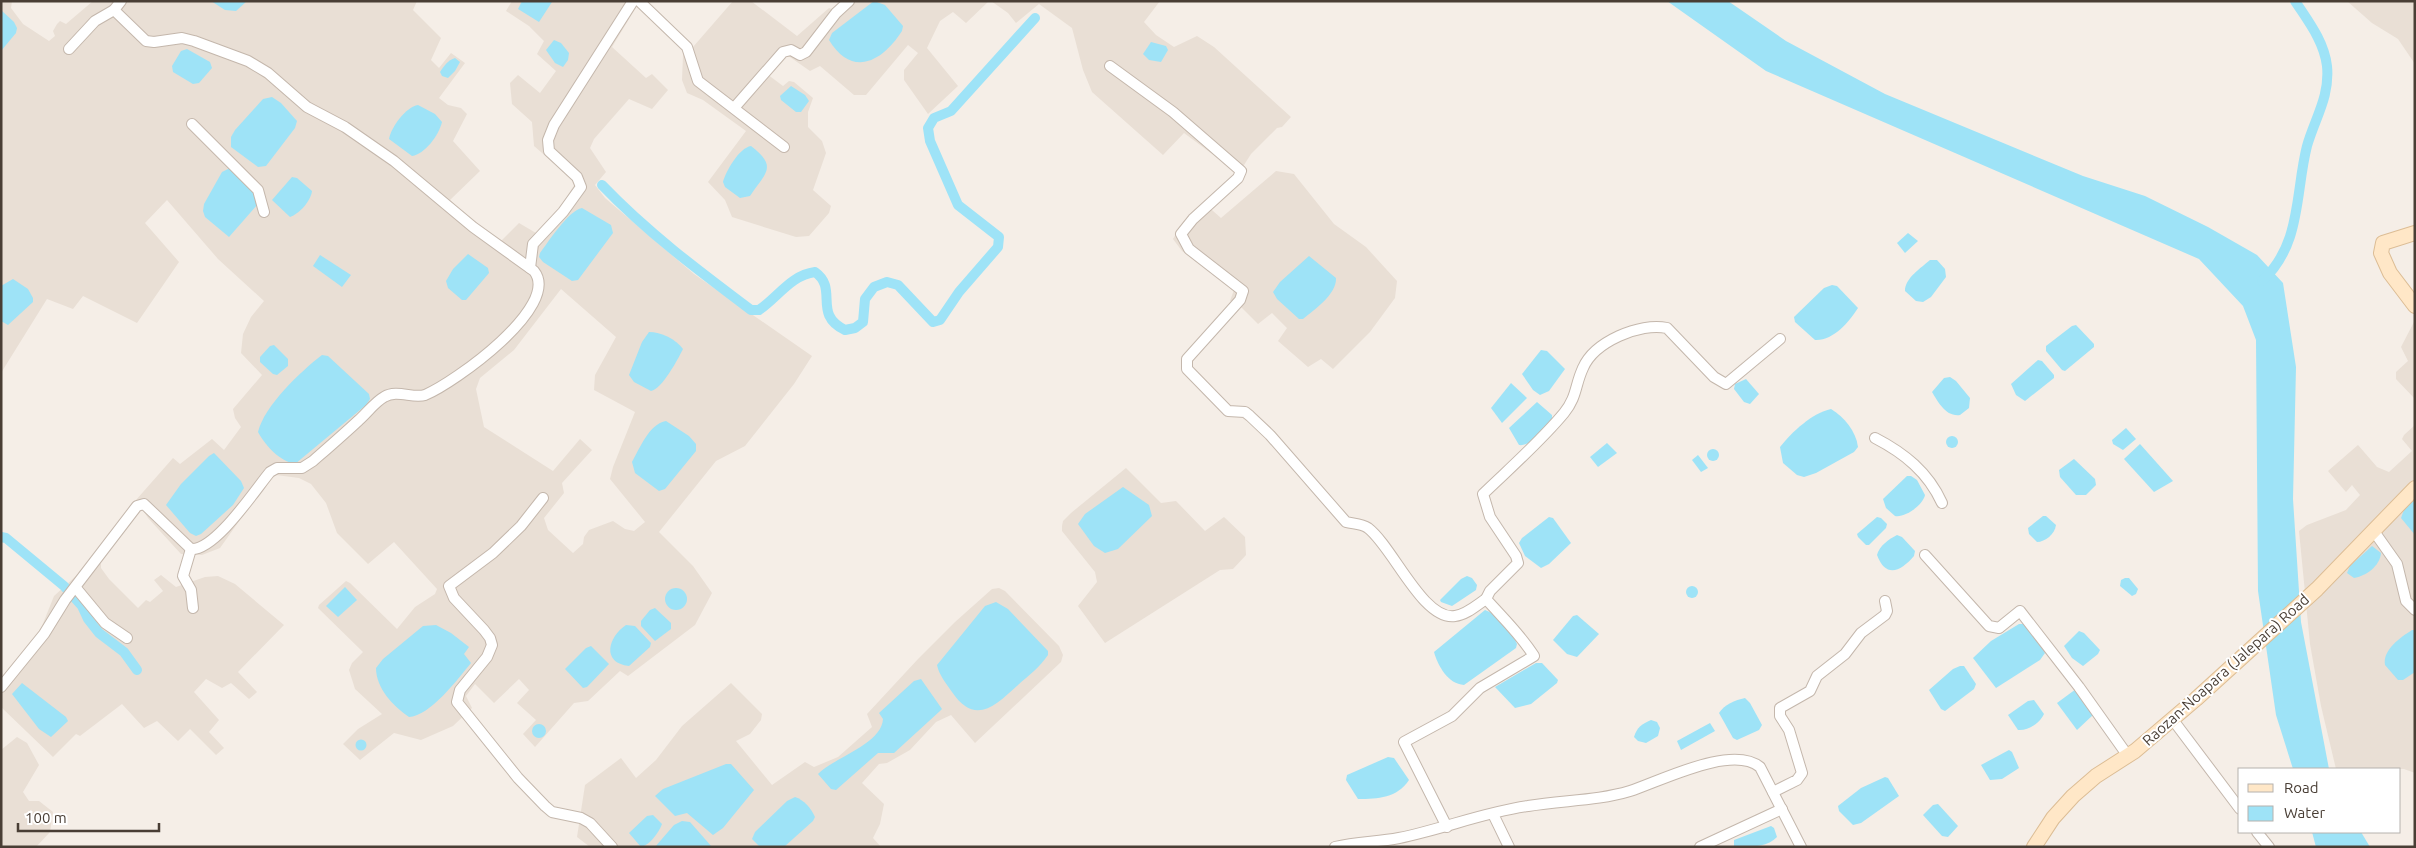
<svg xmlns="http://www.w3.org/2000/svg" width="2416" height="848" viewBox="0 0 2416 848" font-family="Ubuntu,sans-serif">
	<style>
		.residential { fill: #e9dfd5; fill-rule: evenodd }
		.water { fill: #9ee3f7 }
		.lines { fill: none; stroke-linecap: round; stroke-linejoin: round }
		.canal { stroke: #9ee3f7; stroke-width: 10 }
		.minor-casing { stroke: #c4b7ac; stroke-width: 12 }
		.secondary-casing { stroke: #dcbd95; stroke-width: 16 }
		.minor { stroke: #fff; stroke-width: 10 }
		.secondary { stroke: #ffe7c7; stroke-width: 14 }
		.labels { text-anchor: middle; stroke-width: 4; stroke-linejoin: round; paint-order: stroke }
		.street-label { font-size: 15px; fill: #493e35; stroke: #fff }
	</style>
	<rect width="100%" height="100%" fill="#f5eee7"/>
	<!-- residential -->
	<g class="residential">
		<path d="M1 1H12L11 8 23 24 49 41 55 36 53 31 57 24 60 21 66 24 93 1H417L413 10 441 38 431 60 439 68 451 53 465 63 439 98 448 105 461 108 467 114 453 141 480 171 450 200 467 218 500 242 519 223 536 233 560 207 575 184 572 179 534 146 532 122 512 104 510 83 518 75 540 93 556 71 537 54 544 41 529 26 506 11 512 1H640L612 47 646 78 652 74 668 90 652 109 629 99 594 139 590 148 606 172 595 185 605 198 694 274 812 356 794 384 745 446 716 461 659 532 693 566 712 593 695 625 628 676 620 671 588 701 574 703 535 747 523 734 536 720 517 703 529 690 519 679 494 703 475 684 466 696 472 708 453 726 421 740 394 733 360 760 343 744 358 729 382 714 355 689 349 670 352 663 363 652 318 608 319 605 346 581 350 583 397 629 415 607 435 594 437 589 394 542 368 564 337 533 326 503 311 484 299 478 276 475 267 482 220 548 202 555 181 554 148 518 136 500 173 458 180 464 212 439 224 450 241 427 235 418 233 409 262 375 241 353 243 334 251 317 264 301 218 259 167 200 145 223 179 262 137 323 83 296 73 309 47 299 1 373ZM561 289 616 337 595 375 594 390 635 412 613 467 610 479 645 522 634 531 625 529 613 521 589 530 584 537 583 544 573 553 548 530 544 518 564 493 562 483 592 450 580 439 553 471 484 427 476 389 480 378 514 350Z"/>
		<path d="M733 1H751L797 36 829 8 834 10 843 1H989L966 23 953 12 940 21 927 48 958 86 928 114 904 80V70L918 53 908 45 866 95H854L820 66 810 71 787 55 767 74 783 86 789 81 794 82 813 98 808 112V127L822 141 826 153 813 190 831 206 829 213 809 236 796 237 732 217 725 200 708 182 746 131 703 100 687 93 682 80 683 55 693 47Z"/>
		<path d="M991 1H1160L1144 22 1156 35 1174 47 1197 36 1214 47 1291 117 1282 127 1277 128 1251 154 1244 165 1235 171 1184 133 1163 155 1092 92 1083 70 1072 28 1039 4 1016 23 1008 13Z"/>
		<path d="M2347 1H2415V64L2398 39 2372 23Z"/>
		<path d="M1276 171 1294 174 1334 224 1366 247 1397 281 1395 298 1370 332 1333 369 1321 359 1308 367 1278 341 1287 328 1272 313 1258 324 1240 306 1230 301 1234 290 1182 251 1173 239 1183 222 1204 203 1221 218Z"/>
		<path d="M2415 320V399L2396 379V372L2408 361 2401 347Z"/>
		<path d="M2415 425V773L2404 769H2336L2321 706 2310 644 2299 531 2307 525 2346 510 2360 495 2352 485 2346 492 2328 471 2358 445 2377 467 2389 472 2412 451 2402 439 2404 435Z"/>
		<path d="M1126 468 1161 503 1176 501 1205 531 1224 517 1245 537 1246 555 1233 569 1220 570 1105 643 1078 606 1097 582 1095 572 1062 531V526L1063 521 1071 513Z"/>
		<path d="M91 558 101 564V568L109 579 138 608 146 600 150 602 163 591 154 580 161 575 176 587 205 577 218 576 235 584 284 625 238 672 257 692 249 699 231 683 222 688 206 679 194 692 219 720 209 732 224 748 216 755 190 729 178 741 157 721 144 728 122 704 80 736 76 734 53 757 1 707V678L40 631 54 596 77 575Z"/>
		<path d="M999 588 1005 591 1059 646 1063 655 1061 662 975 743 951 715 936 722 910 750 887 763 879 764 862 783 884 804 880 824 873 838 881 847H590L577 837 585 785 621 758 636 778 656 760 682 726 731 683 762 714 761 720 750 734 736 741 772 785 805 762 814 767 838 757 872 727 867 714 918 659 955 622 992 589Z"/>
		<path d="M17 737 27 743 39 765 23 792 29 801H39L53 812 50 832 36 847H1V750Z"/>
	</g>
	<!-- water -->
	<g class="water">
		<path d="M211 1H247L236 11 225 10Z"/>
		<path d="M522 1H552V2L539 22 518 9Z"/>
		<path d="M874 1 885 5 903 26 902 31C882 62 852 78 829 40L832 33Z"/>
		<path d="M1667 1H1728L1786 41 1885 94 2083 176 2145 196 2208 227 2257 255 2283 283 2296 367 2293 499 2301 622 2329 769H2293L2276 715 2258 591 2256 340 2243 306 2199 259 1766 71Z"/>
		<path d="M1 10 14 22 17 28 16 33 1 51Z"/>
		<path d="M554 40 561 43 569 53 568 60 563 67 555 63 546 50Z"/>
		<path d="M1151 42 1166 46 1168 50 1161 62 1149 60 1143 54Z"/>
		<path d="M187 49 210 62 212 68 199 83 193 84 173 72 172 66 181 51Z"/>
		<path d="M455 58 460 62 455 71 448 78 442 76 440 72C444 66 448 60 455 58Z"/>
		<path d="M791 86 805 95 809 101 801 112H796L781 100 780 96Z"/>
		<path d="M272 97 281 103 297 121 295 128 266 166 258 167 231 147V137L235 130 263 99Z"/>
		<path d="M418 105 435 114 442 122C439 135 425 154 412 156L389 139C391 127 406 107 418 105Z"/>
		<path d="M751 146C778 167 766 172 750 196L740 198 725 187 723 182C726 171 739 148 751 146Z"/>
		<path d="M230 168 256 193 258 204 229 237 205 217 203 211 204 204 222 172Z"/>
		<path d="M292 177 297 178 312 191C311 201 299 214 290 217L272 200Z"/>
		<path d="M582 208 611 225 613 233 578 280 572 281 543 262 539 257 540 253C549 241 568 211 582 208Z"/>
		<path d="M1908 233 1918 241 1905 253 1897 243Z"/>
		<path d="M468 254 488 268 489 273 466 300H462L448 288 446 281 453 269Z"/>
		<path d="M320 255 351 275 342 287 313 266Z"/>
		<path d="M1309 256 1336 278C1337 294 1314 310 1303 319H1299L1277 299 1273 292 1280 282Z"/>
		<path d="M1930 260H1937L1945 269 1946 277 1931 297 1923 302 1916 301 1905 291C1905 278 1921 268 1930 260Z"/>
		<path d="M13 279 28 289 33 298V302L8 325 1 321V286Z"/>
		<path d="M1832 285 1837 286 1858 308C1849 322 1833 341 1815 340L1795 322 1794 317 1824 288Z"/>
		<path d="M2076 325 2094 344V347L2065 371 2062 370 2046 351V346L2072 326Z"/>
		<path d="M649 332C661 332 676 339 683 349 678 359 662 389 651 391L634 382 629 375 642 342Z"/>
		<path d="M274 345 288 359V366L277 375 273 374 260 362V357L270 346Z"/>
		<path d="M1541 350 1547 351 1565 369 1549 391 1540 395 1533 390 1522 374Z"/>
		<path d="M322 355 328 356 369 394 370 399 366 405 295 464C279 461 265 445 258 432 264 406 301 371 322 355Z"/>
		<path d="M2038 360 2042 361 2054 375V378L2025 401 2016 395 2011 384Z"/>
		<path d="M1950 377 1956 381 1970 398 1969 408 1960 415C1946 417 1938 402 1932 392L1944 378Z"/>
		<path d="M1746 379 1759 394 1750 404 1744 402 1734 389 1735 384Z"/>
		<path d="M1511 383 1527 398 1502 423 1491 408Z"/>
		<path d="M1537 402 1552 415V420C1544 428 1531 447 1519 445L1509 428Z"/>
		<path d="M1831 409C1844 417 1856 431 1858 447L1854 452 1816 473 1804 477 1797 475 1783 463 1780 447C1792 432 1812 413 1831 409Z"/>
		<path d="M666 421 689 436 696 444V451L665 489 659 491 635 473 632 462C640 448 649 424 666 421Z"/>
		<path d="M2126 428 2136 439 2123 450 2113 444 2112 440Z"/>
		<circle cx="1952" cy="442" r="6"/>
		<path d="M1607 443 1617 453 1598 467 1590 457Z"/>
		<path d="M2140 444 2173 481 2154 492 2124 459Z"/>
		<circle cx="1713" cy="455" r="6"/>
		<path d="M214 453 241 481 244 488 233 505 201 534 196 536 190 533 166 505 181 484 209 456Z"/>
		<path d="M1698 455 1708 468 1701 472 1692 460Z"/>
		<path d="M2074 459 2095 479 2096 485 2086 495H2076L2060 477 2059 470Z"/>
		<path d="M1907 476H1911L1917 480 1925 495C1923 505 1905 518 1895 516L1886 508 1883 499Z"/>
		<path d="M1123 487 1149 505 1152 516 1118 549 1105 553 1094 546 1078 524 1085 514Z"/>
		<path d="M2415 500V535L2401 518 2405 507Z"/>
		<path d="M2043 516H2046L2056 525C2055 534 2045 542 2037 542L2029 534 2028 528Z"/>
		<path d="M1549 517 1553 518 1571 543 1549 564 1541 568 1525 556 1519 543 1522 538Z"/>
		<path d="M1877 517 1881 518 1887 524 1886 528 1869 545H1866L1858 537 1857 534Z"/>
		<path d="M1897 535 1902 537 1915 551 1914 556C1901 571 1886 579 1877 555 1879 546 1889 539 1897 535Z"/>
		<path d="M2372 546 2381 553C2380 566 2366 576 2354 578L2347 573 2350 566Z"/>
		<path d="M1467 576 1472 578 1477 585 1476 590 1452 606 1441 602 1440 600 1461 579Z"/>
		<path d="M2125 578H2129L2138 589 2136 594 2132 596 2120 586 2121 580Z"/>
		<circle cx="1692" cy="592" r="6"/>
		<path d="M345 587 357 600 338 617 326 606Z"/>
		<circle cx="676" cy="599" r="11"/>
		<path d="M996 602 1008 609 1048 651V655C1040 667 1028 676 1018 685 995 706 975 726 952 692 946 683 939 675 937 665L985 606Z"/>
		<path d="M655 608 671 623V629L655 641 641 626V621L650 610Z"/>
		<path d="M1485 610C1497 614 1512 632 1517 644L1516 648 1464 685C1448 684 1438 666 1434 652Z"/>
		<path d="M1577 615 1599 634 1577 657 1567 654 1553 640 1573 616Z"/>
		<path d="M2019 624H2023L2032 631 2045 653 2040 660 1996 688 1973 658 1991 641Z"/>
		<path d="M436 625 451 633 469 647 464 654 471 663C458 679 430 716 409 717 393 706 376 688 376 668L383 659 423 626Z"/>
		<path d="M626 625 635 626 651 643 650 647 629 666C601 663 608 637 626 625Z"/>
		<path d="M2412 630H2415V672L2403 680H2398L2385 665C2382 650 2401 637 2412 630Z"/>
		<path d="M2079 631 2084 633 2100 650 2098 654 2083 666 2072 658 2064 646Z"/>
		<path d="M591 646 609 664 587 687 583 688 565 669 586 648Z"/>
		<path d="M1536 663H1542L1558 680 1557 683 1531 704 1515 708 1495 687Z"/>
		<path d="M1960 666H1964L1976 684 1974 689 1945 711 1941 709 1929 690 1953 669Z"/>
		<path d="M921 679 942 709 940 711 894 753H878L836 790 831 789 818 774C833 758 882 744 883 719L879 713 914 681Z"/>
		<path d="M22 683 66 717 68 721 51 737 39 729 12 694Z"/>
		<path d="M2076 689 2094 714 2077 730 2057 703Z"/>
		<path d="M1745 698 1750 703 1762 725 1759 730 1737 740 1733 738 1719 713C1724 705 1735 700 1745 698Z"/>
		<path d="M2034 700 2044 714C2040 723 2028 731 2018 730L2008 715 2028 701Z"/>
		<path d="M1651 720 1657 722 1660 728 1658 736 1646 743 1638 741 1634 737C1637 727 1642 724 1651 720Z"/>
		<path d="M1710 723 1715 731 1681 750 1677 741Z"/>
		<circle cx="539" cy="731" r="7"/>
		<circle cx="361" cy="745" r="5.5"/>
		<path d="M2009 750 2012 752 2019 768 2002 779 1990 780 1981 765Z"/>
		<path d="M1388 757 1394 758 1409 780C1397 798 1378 799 1358 799L1346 780 1347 775Z"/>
		<path d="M726 764H731L754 790 723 828 713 835 687 813 675 816 655 796 663 789Z"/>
		<path d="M1885 777 1888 778 1899 796 1861 823 1853 825 1839 811 1838 806 1861 788Z"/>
		<path d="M795 797C804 800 811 808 815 817L813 821 784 847H760L752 839 755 832 787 801Z"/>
		<path d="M1938 804 1958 826 1948 837 1942 836 1923 815 1933 805Z"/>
		<path d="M653 815 662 824C659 832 650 845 641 847L629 833 647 816Z"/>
		<path d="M682 821 690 822 712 847H655L674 825Z"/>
		<path d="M1771 826 1774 828 1777 837C1767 848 1748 847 1734 847V840Z"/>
		<path d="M2312 832H2361L2370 847H2316Z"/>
	</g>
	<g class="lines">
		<!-- canal -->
		<g class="canal">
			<path d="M602 185C647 232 699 271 751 310H759C778 297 791 275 815 272 839 289 812 314 845 330L855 328 863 322 865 299 874 287 887 282 898 285 933 322 940 320 959 292 998 247 999 237 958 205 930 141 928 128 934 118 951 111 1035 18"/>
			<path d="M2262 281C2302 244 2295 193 2307 146 2315 118 2330 97 2327 66 2324 41 2308 21 2295 1"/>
			<path d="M1 537 6 538 64 586 82 606 88 619 99 633 124 652 137 670"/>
		</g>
		<defs>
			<g id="minor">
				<path d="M639 1 687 47 698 81 784 147"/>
				<path d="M69 49 95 21 114 10 121 1"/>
				<path d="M1110 66 1173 112 1241 171 1238 178 1193 219 1181 234 1189 249 1243 291 1240 300 1187 359V369L1228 411 1245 412 1250 416 1270 435 1346 522C1353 524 1361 523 1368 528 1393 547 1423 621 1455 616 1466 615 1477 605 1486 599"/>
				<path d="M734 108 783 52 791 50 800 55 806 52 836 13 849 1"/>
				<path d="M192 124 258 190 264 212"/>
				<path d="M530 268 533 244 563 212 581 187 577 177 549 151 548 140 554 125 633 1"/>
				<path d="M1875 438C1904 453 1928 472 1942 503"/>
				<path d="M543 498 521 526 493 553 449 586 454 598 484 630 490 638 492 645 487 657 460 690 457 702 518 778 545 806 552 812 581 818 590 823 612 847"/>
				<path d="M2373 530 2397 564 2406 601 2415 610"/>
				<path d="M191 549 183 576 191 590 193 608"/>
				<path d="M1925 555 1989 626 1999 628 2020 611 2079 687 2128 756"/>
				<path d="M76 588 105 623 127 638"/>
				<path d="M1 687 44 634 65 600 137 506 144 504 191 549C215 551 255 490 270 472L277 468H302L313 461C329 447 344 434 359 420 367 413 375 402 384 397 397 389 413 399 425 395 454 383 562 306 534 271L473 227 394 161 345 127 307 107 268 73 248 61 194 41 182 38 154 42 146 41 114 10"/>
				<path d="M2173 720 2240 809"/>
				<path d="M1773 792 1797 780 1802 773 1789 730 1780 716V708L1810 691 1817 676 1845 654 1861 633 1885 615 1887 611 1885 601"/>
				<path d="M1493 814 1509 847"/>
				<path d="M1447 827 1404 742 1452 716 1480 688 1534 656C1521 635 1503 618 1486 599L1490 591 1518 563 1516 556 1490 517 1483 494C1510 468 1540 442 1564 413 1577 397 1575 385 1583 368 1594 342 1640 322 1667 328L1714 377 1726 384 1780 339"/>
				<path d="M2257 832 2269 847"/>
				<path d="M1335 847C1357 842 1378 842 1399 838 1443 829 1485 812 1528 806 1563 800 1597 801 1630 791 1661 781 1732 744 1760 767L1801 847"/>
				<path d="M1700 847 1782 809"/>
			</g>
			<g id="secondary">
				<path d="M2415 233 2383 243 2381 253 2390 273 2415 306"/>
				<path d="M2034 847 2053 818 2073 796 2096 776 2135 751 2196 699 2317 589 2415 488"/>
			</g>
		</defs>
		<!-- minor casing -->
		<use href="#minor" class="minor-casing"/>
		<!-- secondary casing -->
		<use href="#secondary" class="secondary-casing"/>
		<!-- minor -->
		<use href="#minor" class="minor"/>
		<!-- secondary -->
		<use href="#secondary" class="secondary"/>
	</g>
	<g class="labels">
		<!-- street labels -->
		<g class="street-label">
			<text transform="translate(2226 670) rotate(-42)" y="5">Raozan-Noapara (Jalepara) Road</text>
		</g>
	</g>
	<!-- border -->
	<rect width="2416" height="848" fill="none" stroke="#493e35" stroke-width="5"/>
	<!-- legend -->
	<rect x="2238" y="768" width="162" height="65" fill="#ffffff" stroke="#b6b2ae"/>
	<rect x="2248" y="784" width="25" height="8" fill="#ffe7c7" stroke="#b6b2ae"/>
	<text x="2284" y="793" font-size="15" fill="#493e35">Road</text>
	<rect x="2248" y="806" width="25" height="15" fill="#9ee3f7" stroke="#b6b2ae"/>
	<text x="2284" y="818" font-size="15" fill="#493e35">Water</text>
	<!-- scale -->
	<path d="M18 823v8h141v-8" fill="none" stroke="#493e35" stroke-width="2.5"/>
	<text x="25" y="823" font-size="15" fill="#493e35" stroke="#ffffff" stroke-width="4" paint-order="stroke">100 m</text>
</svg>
